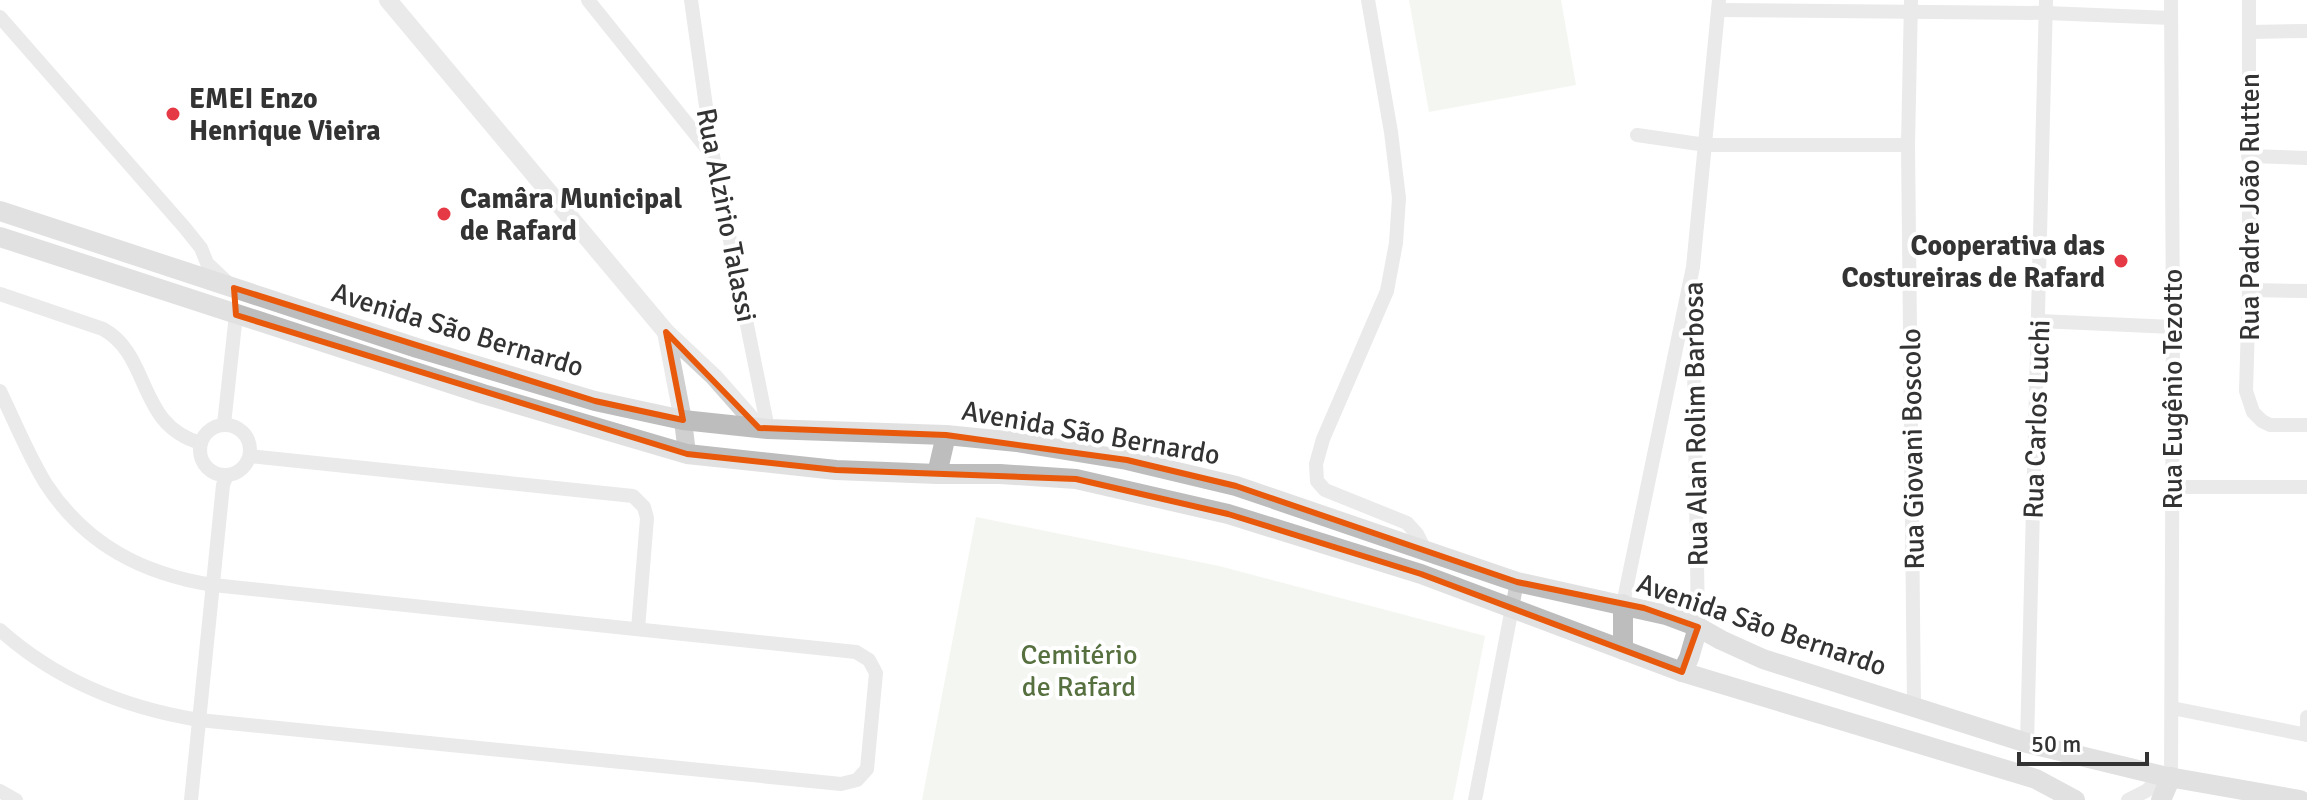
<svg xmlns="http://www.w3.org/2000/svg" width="2307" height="800" viewBox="0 0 2307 800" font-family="Signika,sans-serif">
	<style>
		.green { fill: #e6ecdf }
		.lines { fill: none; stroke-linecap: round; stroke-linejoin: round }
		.minor { stroke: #d0d0d0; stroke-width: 14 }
		.tertiary { stroke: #d0d0d0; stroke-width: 18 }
		.secondary { stroke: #bdbdbd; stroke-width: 20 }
		.marked { fill: none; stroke: #e8590c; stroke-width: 6; stroke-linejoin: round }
		.poi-dot { fill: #e63946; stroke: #fff; stroke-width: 3 }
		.labels { text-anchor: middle; stroke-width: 8; stroke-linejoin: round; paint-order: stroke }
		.poi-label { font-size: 28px; font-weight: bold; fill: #333; stroke: #fff; text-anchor: start }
		.street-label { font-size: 28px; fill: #333; stroke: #fff }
		.park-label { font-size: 28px; fill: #56703f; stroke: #fff }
	</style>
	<rect width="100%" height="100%" fill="#fff"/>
	<!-- green -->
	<g class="green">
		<path d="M1409 0H1561L1576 85 1429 112Z"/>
		<path d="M976 517 1219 566 1485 636 1453 800H922Z"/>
	</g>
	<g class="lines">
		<!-- minor -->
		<g class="minor">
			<path d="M588 0 713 156"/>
			<path d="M691 0 713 156 768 429"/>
			<path d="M1368 0 1391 132 1399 198 1396 243 1387 291 1323 439 1316 464 1317 481 1325 490 1407 523 1417 534 1425 550"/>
			<path d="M1911 0 1908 145 1914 706"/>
			<path d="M2249 0V290L2246 391 2253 412 2262 421 2270 425H2307"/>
			<path d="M1718 10 2046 13 2171 18"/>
			<path d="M0 17 185 228 201 248 207 263 228 283"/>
			<path d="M2250 32 2307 31"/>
			<path d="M1637 135 1706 145H1908"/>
			<path d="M2248 156 2307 158"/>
			<path d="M2249 290 2307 291"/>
			<path d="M0 294 103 329C152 356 136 425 201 443"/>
			<path d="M1693 296 1698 627"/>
			<path d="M2039 321 2173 327"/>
			<path d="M0 391C15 422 28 455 46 484 86 545 143 574 213 585L856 652 869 660 876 673 867 769 857 780 841 784 199 720C125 708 57 681 0 630"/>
			<path d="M224 424 236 315"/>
			<circle cx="225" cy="450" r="25"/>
			<path d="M250 456 633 496 644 507 647 518 638 629"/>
			<path d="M2172 487H2307"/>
			<path d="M1623 604 1693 267 1719 0"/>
			<path d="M2172 708 2307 735"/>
			<path d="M2307 735V717"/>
			<path d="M2027 743 2046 0"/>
			<path d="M2171 777 2173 327 2171 0"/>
			<path d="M0 791 16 800"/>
			<path d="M191 800 223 485 227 475"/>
			<path d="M1475 800 1517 582"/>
			<path d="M2128 800 2146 791 2163 776"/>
		</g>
		<!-- tertiary -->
		<g class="tertiary">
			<path d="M388 0 666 332 714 377 759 428"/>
			<path d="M666 332 683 420 687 454"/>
		</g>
		<!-- secondary -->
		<g class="secondary">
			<path d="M0 211 417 348 595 401 683 420 768 429 946 435 1017 442 1127 460 1236 486 1517 582 1666 615 1698 627 1721 640 1763 659 2027 743 2163 776 2300 800"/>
			<path d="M0 237 483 394 687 454 836 470 937 474H1000L1076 479 1228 514 1421 574 1682 672 2036 779 2075 800"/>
			<path d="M937 474 946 435"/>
			<path d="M1623 604V650"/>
			<path d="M1682 672 1689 658 1698 627"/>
			<path d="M2161 800 2171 777"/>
		</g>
	</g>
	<!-- marked area -->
	<path d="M0 0H2307V800H0ZM234 288 595 401 683 420 666 332 759 428 946 435 1127 460 1236 486 1517 582 1644 608 1698 627 1682 672 1421 574 1228 514 1076 479 836 470 687 454 236 315Z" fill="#fff" fill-opacity=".55" fill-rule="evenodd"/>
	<path class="marked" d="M234 288 595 401 683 420 666 332 759 428 946 435 1127 460 1236 486 1517 582 1644 608 1698 627 1682 672 1421 574 1228 514 1076 479 836 470 687 454 236 315Z"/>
	<!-- markers -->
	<g class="poi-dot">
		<circle cx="173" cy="114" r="8"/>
		<circle cx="444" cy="214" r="8"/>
		<circle cx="2121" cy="261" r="8"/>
	</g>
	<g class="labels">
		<!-- poi labels -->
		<g class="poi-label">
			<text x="189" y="108">EMEI Enzo<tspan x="189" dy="32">Henrique Vieira</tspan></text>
			<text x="460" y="208">Camâra Municipal<tspan x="460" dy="32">de Rafard</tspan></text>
			<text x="2105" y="255" text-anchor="end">Cooperativa das<tspan x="2105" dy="32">Costureiras de Rafard</tspan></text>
		</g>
		<!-- street labels -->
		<g class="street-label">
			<text transform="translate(2249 207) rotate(-90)" y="10">Rua Padre João Rutten</text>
			<text transform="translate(727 215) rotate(79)" y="10">Rua Alzirio Talassi</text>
			<text transform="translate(458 329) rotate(17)" y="10">Avenida São Bernardo</text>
			<text transform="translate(2172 389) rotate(-90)" y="10">Rua Eugênio Tezotto</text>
			<text transform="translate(2036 419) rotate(-88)" y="10">Rua Carlos Luchi</text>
			<text transform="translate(1695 424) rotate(-91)" y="10">Rua Alan Rolim Barbosa</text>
			<text transform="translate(1091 432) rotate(10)" y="10">Avenida São Bernardo</text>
			<text transform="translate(1912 449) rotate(-91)" y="10">Rua Giovani Boscolo</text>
			<text transform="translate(1762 624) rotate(19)" y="10">Avenida São Bernardo</text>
		</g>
		<!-- park labels -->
		<g class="park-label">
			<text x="1079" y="664">Cemitério<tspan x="1079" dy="32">de Rafard</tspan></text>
		</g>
	</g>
	<!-- scale -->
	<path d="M2019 752v12h128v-12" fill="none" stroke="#333333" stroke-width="4"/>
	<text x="2031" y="752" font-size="24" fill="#333333" stroke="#ffffff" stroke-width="6" paint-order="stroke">50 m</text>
</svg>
